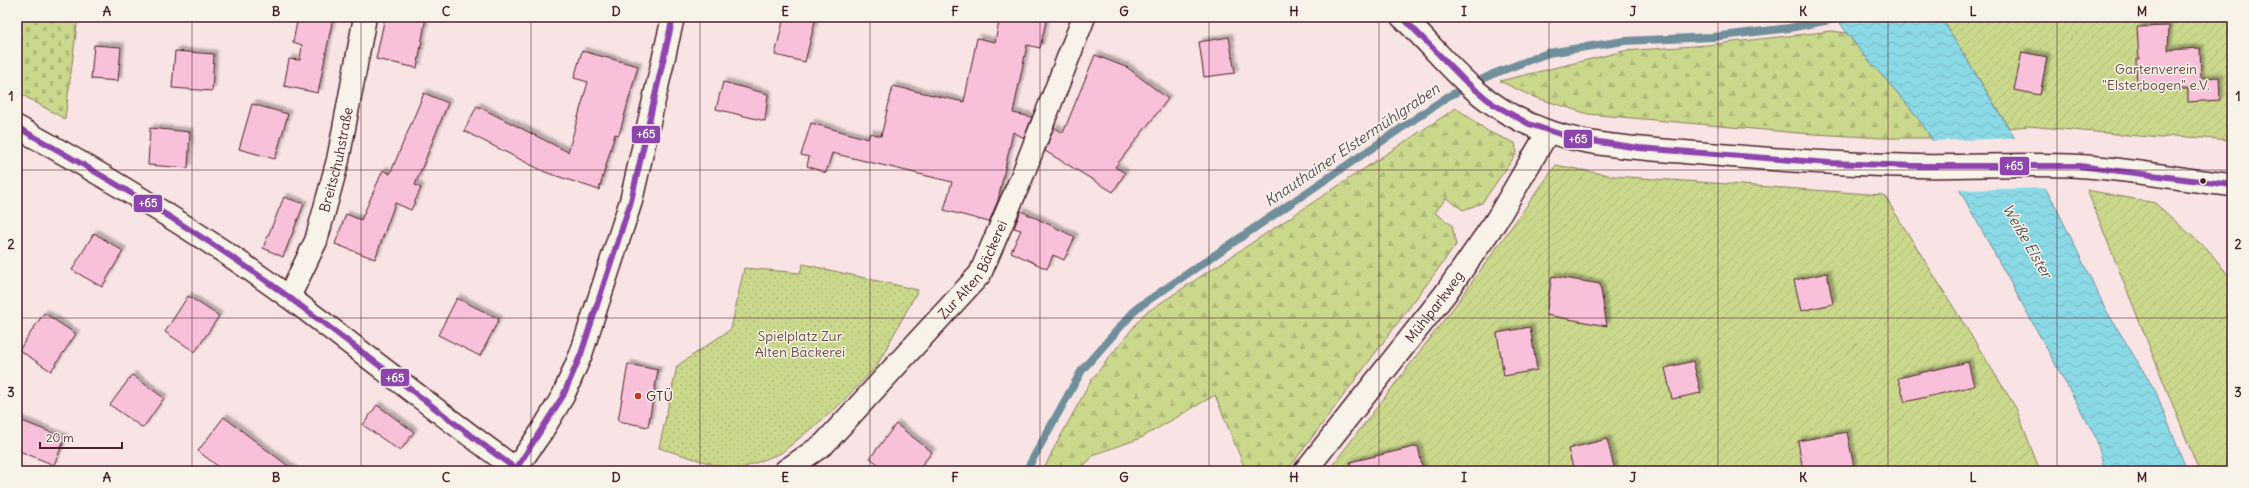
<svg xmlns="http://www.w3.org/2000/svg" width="2249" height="488" viewBox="0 0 2249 488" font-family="Delius,sans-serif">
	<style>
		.grass { fill: url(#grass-dots); stroke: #8a7c5c }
		.forest { fill: url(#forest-firs); stroke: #8a7c5c }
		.cemetery { fill: url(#cemetery-stones); stroke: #8a7c5c }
		.garden { fill: url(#garden-furrows); stroke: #8a7c5c }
		.water { fill: url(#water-waves); stroke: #708f9b }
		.pier { fill: #f8e4e4 }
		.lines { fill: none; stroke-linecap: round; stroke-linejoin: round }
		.stream { stroke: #708f9b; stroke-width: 8 }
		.building { fill: #f9c1d9; stroke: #4a1f2b; filter: url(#shadow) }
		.minor-casing { stroke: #4a1f2b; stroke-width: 25 }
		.secondary-casing { stroke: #4a1f2b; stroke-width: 25 }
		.minor { stroke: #f7f3e8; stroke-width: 22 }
		.secondary { stroke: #f7f3e8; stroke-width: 22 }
		.bus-1-casing { stroke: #f7f3e8; stroke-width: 9 }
		.bus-1 { stroke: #8e44ad; stroke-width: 6 }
		.grid { fill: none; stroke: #4a1f2b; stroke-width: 1; stroke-opacity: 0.55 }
		.bus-dot { fill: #4a1f2b; stroke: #f7f3e8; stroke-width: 1.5 }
		.poi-dot { fill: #c8321e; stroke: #f7f3e8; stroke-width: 1.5 }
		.labels { text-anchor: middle; stroke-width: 3; stroke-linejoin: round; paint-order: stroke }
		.park-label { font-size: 14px; fill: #6a4d43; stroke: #f7f3e8 }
		.street-label { font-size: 14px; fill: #4a1f2b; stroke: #f7f3e8 }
		.poi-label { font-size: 14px; fill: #4a1f2b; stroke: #f7f3e8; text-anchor: start }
		.water-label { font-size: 15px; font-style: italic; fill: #5a4e5a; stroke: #f7f3e8 }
		.line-badge { stroke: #f7f3e8; stroke-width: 1.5 }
		.badge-label { font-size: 11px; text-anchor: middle; font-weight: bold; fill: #fff }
		.neatline { fill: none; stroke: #4a1f2b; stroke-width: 1.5 }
		.grid-label { font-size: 13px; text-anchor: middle; font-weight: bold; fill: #4a1f2b }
	</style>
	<defs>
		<pattern id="grass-dots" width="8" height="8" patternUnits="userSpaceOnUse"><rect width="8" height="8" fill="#cad88c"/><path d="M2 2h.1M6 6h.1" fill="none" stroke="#afb979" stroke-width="1.8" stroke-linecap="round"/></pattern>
		<pattern id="forest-firs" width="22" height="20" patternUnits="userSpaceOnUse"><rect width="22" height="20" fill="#cad88c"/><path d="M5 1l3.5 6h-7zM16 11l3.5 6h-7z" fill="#afb979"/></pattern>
		<pattern id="cemetery-stones" width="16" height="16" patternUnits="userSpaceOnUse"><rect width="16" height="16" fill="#cad88c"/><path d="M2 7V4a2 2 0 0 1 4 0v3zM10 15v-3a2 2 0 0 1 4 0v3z" fill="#afb979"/></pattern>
		<pattern id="garden-furrows" width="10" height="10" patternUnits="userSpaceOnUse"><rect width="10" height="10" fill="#cad88c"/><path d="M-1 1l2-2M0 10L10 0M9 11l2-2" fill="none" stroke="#afb979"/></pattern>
		<pattern id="water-waves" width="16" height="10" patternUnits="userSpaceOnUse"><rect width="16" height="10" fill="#8ad9e6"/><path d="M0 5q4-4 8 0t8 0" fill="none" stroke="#79bac5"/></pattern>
		<filter id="shadow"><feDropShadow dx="3.5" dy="-3.5" stdDeviation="1" flood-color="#0004"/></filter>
	</defs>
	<rect width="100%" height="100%" fill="#f8e4e4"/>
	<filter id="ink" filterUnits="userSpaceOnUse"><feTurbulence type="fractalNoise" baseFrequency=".025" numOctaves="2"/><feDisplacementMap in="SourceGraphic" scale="8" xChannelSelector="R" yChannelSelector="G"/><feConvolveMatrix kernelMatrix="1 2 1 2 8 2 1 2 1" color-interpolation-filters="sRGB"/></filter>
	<g filter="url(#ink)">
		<!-- grass -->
		<path class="grass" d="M803 264 918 290 876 367 834 410 781 453 735 471 659 448 677 366 731 329 744 268 800 273Z"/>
		<!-- forest -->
		<g class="forest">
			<path d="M1832 31 1846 33 1919 118 1931 138H1883L1798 133 1588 114 1531 96 1500 81 1624 51 1707 45Z"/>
			<path d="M1456 108 1489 132 1515 143 1517 153 1482 203 1463 210 1446 198 1435 213 1452 225 1456 245 1287 471H1246L1215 395 1141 438 1095 454 1079 471H1043L1053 450 1092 379 1144 314Z"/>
		</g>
		<!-- cemetery -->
		<path class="cemetery" d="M17 17H78L65 119 17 92Z"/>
		<!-- garden -->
		<g class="garden">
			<path d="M1941 17H2232V140L2174 136 2161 138 2028 126 2009 128Z"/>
			<path d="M1556 165 1613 176 1884 195 2016 408 2040 471H1328L1454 307Z"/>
			<path d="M2087 190 2155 203 2210 252 2232 280V471H2199Z"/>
		</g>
		<!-- water -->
		<path class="water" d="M1836 17H1941L2053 201 2106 310 2156 392 2187 471H2105L2096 438 1931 138C1905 94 1863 61 1836 17Z"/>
		<!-- pier -->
		<path class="pier" d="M2018 138 2048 188 1957 190 1930 141Z"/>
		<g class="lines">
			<!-- stream -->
			<path class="stream" d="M1026 471 1082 370 1137 308 1447 97 1493 74 1548 53 1624 41 1713 37 1789 28 1845 17"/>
		</g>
		<!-- building -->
		<g class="building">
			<path d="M298 17H333L318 93 284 86 289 59 300 60 302 45 293 42Z"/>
			<path d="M385 17H426L417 68 376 59Z"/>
			<path d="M784 17H816L805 62 775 55Z"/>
			<path d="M1000 17H1047L1040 48 1027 45 1013 113 1032 117 1024 138 1013 132 998 200 989 222 944 210 952 182 832 153 826 173 807 166 809 157 801 155 811 123 868 139 870 133 881 136 893 86 964 102 977 38 995 42Z"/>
			<path d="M2169 26 2168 50 2200 48 2201 78 2219 77 2220 100 2188 102V89H2137L2136 59H2139L2137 27Z"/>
			<path d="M1229 37 1235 73 1204 77 1199 42Z"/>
			<path d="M94 45 121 47 118 81 91 79Z"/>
			<path d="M175 51 214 54 212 91 172 88Z"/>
			<path d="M582 51 638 66 619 135 615 134 599 190 545 172 464 131 477 106 568 152 588 82 574 78Z"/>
			<path d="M2022 52 2047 57 2040 95 2014 90Z"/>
			<path d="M1095 55 1128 68 1168 99 1115 167 1125 173 1113 192 1045 151 1054 127 1063 133Z"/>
			<path d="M723 82 768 94 765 121 716 109Z"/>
			<path d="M424 93 448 103 415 185 421 188 411 210 395 203 375 259 335 244 346 214 361 220 383 170 390 174Z"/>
			<path d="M252 104 288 114 275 159 239 149Z"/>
			<path d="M150 128 190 132 188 168 148 165Z"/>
			<path d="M284 197 304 204 283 257 263 248Z"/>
			<path d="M1021 211 1075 237 1064 260 1053 255 1047 269 1011 252 1021 230 1014 228Z"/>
			<path d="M94 233 123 251 102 287 72 270Z"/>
			<path d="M1827 273 1833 304 1801 311 1794 280Z"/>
			<path d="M1552 276 1600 284 1607 326 1546 315Z"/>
			<path d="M188 296 219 316 195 352 165 332Z"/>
			<path d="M457 298 499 319 480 356 438 335Z"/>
			<path d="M44 313 76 334 51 371 19 350Z"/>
			<path d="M1530 327 1537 370 1504 376 1497 333Z"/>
			<path d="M1693 361 1701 393 1672 399 1665 368Z"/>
			<path d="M1968 362 1974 386 1905 402 1898 378Z"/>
			<path d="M628 364 658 370 648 427 618 421Z"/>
			<path d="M132 375 164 398 143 428 110 405Z"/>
			<path d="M377 405 414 432 400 451 363 425Z"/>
			<path d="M224 417 255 441 295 471H224L198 451Z"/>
			<path d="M17 419 65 438 54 465 17 450Z"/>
			<path d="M896 424 932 452 917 471H887L870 458Z"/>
			<path d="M1847 432 1854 467 1832 471H1803L1798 441Z"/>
			<path d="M1607 439 1615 471H1574L1568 449Z"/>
			<path d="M1418 446 1423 471H1351L1350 462Z"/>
		</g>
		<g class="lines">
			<defs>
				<g id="minor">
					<path id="s1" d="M289 297 316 241 338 160 365 17"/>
					<path id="s2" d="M785 471 824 444 980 274 1021 179 1084 17"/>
					<path id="s3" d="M1305 471 1445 294 1496 221 1548 132"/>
				</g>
				<g id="secondary">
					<path d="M1402 17C1439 51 1463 88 1509 114 1562 145 1624 147 1684 152 1761 159 1839 164 1916 166 1971 167 2025 163 2079 166 2131 169 2181 180 2232 185"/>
					<path d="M17 127C111 179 203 234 290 298 366 354 439 414 516 469"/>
					<path d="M514 471 542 431 563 396 581 354 631 201 673 17"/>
				</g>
			</defs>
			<!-- minor casing -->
			<use href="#minor" class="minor-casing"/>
			<!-- secondary casing -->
			<use href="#secondary" class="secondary-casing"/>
			<!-- minor -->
			<use href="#minor" class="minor"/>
			<!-- secondary -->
			<use href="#secondary" class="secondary"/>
			<defs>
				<g id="bus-1">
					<path d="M1402 17 1465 81 1493 104 1529 124 1572 138 1639 148 1829 163 1916 166H2079L2232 185"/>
					<path d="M17 127C99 173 181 221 258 275 346 337 429 406 516 469"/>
					<path d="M516 469 563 396 581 354 631 201 673 17"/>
				</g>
			</defs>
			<!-- bus-1 casing -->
			<use href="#bus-1" class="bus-1-casing"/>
			<!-- bus-1 -->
			<use href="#bus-1" class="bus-1"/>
		</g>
	</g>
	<!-- grid -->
	<path class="grid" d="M192 17V471M361 17V471M531 17V471M700 17V471M870 17V471M1040 17V471M1209 17V471M1379 17V471M1549 17V471M1718 17V471M1888 17V471M2057 17V471M17 170H2232M17 318H2232"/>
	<!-- markers -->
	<circle class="bus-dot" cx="2203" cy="181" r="3.5"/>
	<circle class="poi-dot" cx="638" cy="396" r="4"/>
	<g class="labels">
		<!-- park labels -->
		<g class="park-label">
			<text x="2156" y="74">Gartenverein<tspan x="2156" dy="16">"Elsterbogen" e.V.</tspan></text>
			<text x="800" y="341">Spielplatz Zur<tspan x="800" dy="16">Alten Bäckerei</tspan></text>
		</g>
		<!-- street labels -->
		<g class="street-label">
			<text dy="5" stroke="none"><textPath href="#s1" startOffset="146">Breitschuhstraße</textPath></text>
			<text dy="5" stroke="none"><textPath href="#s2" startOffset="278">Zur Alten Bäckerei</textPath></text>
			<text dy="5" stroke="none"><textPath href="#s3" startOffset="209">Mühlparkweg</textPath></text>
		</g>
		<!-- poi labels -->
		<g class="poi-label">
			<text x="646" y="401">GTÜ</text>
		</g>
		<!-- water labels -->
		<g class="water-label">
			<text transform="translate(1352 145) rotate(-34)" y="5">Knauthainer Elstermühlgraben</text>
			<text transform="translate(2027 241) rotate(60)" y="5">Weiße Elster</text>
		</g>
	</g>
	<g class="line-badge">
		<rect x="631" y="125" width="30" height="19" rx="4" fill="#8e44ad"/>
		<rect x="1563" y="129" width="30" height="20" rx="4" fill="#8e44ad"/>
		<rect x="1999" y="156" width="31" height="20" rx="4" fill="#8e44ad"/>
		<rect x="133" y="194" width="30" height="19" rx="4" fill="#8e44ad"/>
		<rect x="380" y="368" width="30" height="19" rx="4" fill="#8e44ad"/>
	</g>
	<g class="badge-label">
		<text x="646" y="138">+65</text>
		<text x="1578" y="143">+65</text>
		<text x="2014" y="170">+65</text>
		<text x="148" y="207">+65</text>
		<text x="395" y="382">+65</text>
	</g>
	<!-- margin -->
	<rect width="2249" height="488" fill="none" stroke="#f7f3e8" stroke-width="44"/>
	<!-- scale -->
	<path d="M40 442v6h82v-6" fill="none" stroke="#4a1f2b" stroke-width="2"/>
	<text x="46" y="442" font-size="12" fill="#4a1f2b" stroke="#f7f3e8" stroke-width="3" paint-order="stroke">20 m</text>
	<rect x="22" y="22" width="2205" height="444" class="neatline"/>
	<g class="grid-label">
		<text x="107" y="16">A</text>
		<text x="276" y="16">B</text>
		<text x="446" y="16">C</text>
		<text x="616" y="16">D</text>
		<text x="785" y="16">E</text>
		<text x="955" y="16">F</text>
		<text x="1124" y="16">G</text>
		<text x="1294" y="16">H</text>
		<text x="1464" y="16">I</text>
		<text x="1633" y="16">J</text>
		<text x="1803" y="16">K</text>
		<text x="1973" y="16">L</text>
		<text x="2142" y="16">M</text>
		<text x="11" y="101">1</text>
		<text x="2238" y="101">1</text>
		<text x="11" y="249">2</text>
		<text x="2238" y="249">2</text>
		<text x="11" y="397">3</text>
		<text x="2238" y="397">3</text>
		<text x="107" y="482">A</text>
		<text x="276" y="482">B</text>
		<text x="446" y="482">C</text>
		<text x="616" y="482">D</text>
		<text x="785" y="482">E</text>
		<text x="955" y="482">F</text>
		<text x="1124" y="482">G</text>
		<text x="1294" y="482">H</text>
		<text x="1464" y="482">I</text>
		<text x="1633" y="482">J</text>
		<text x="1803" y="482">K</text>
		<text x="1973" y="482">L</text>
		<text x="2142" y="482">M</text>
	</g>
</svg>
